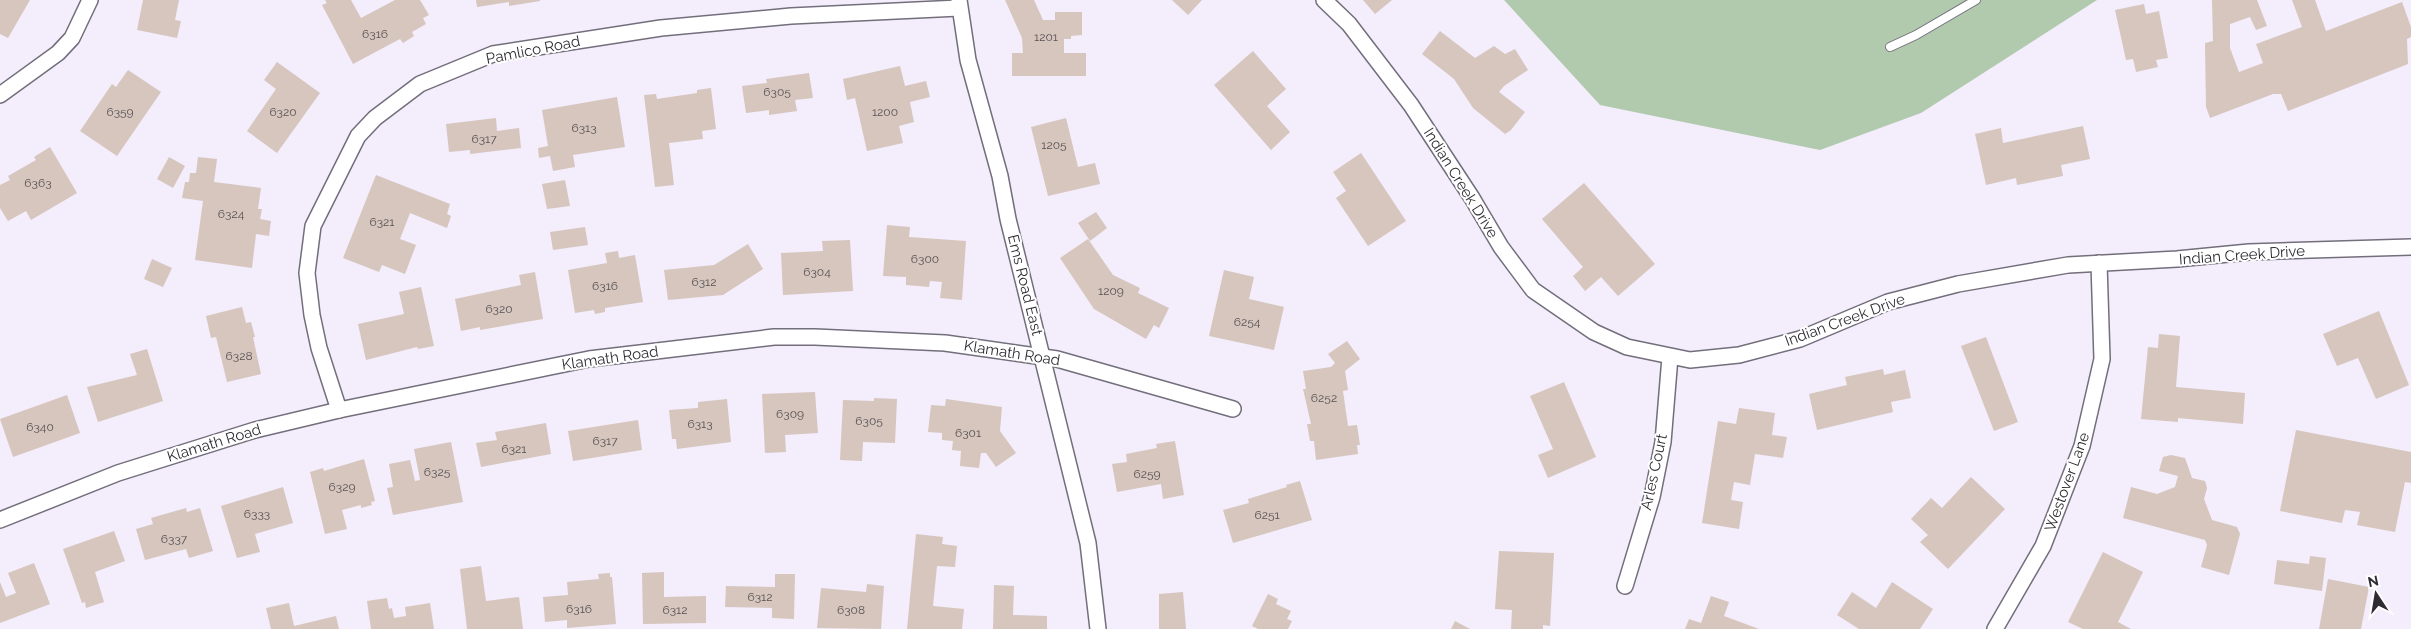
<svg xmlns="http://www.w3.org/2000/svg" width="2411" height="629" viewBox="0 0 2411 629" font-family="Raleway,sans-serif">
	<style>
		.green { fill: #b1caae }
		.building { fill: #d6c6be }
		.lines { fill: none; stroke-linecap: round; stroke-linejoin: round }
		.service-casing { stroke: #736e7b; stroke-width: 10 }
		.minor-casing { stroke: #736e7b; stroke-width: 18 }
		.service { stroke: #fff; stroke-width: 8 }
		.minor { stroke: #fff; stroke-width: 15 }
		.labels { text-anchor: middle; stroke-width: 4; stroke-linejoin: round; paint-order: stroke }
		.number-label { font-size: 12px; fill: #585255 }
		.street-label { font-size: 15px; fill: #2e2c32; stroke: #fff }
	</style>
	<rect width="100%" height="100%" fill="#f3edfc"/>
	<!-- green -->
	<path class="green" d="M1504 0H2097L1921 113 1820 150 1600 105Z"/>
	<!-- building -->
	<g class="building">
		<path d="M0 0H30L8 38 0 34Z"/>
		<path d="M143 0H179L175 20 181 21 177 38 137 30Z"/>
		<path d="M325 0H351L361 18 395 0H420L429 15 423 18 426 24 412 32 414 36 403 43 400 39 353 64 322 5 327 3Z"/>
		<path d="M476 0H540V1L509 6V2L477 7Z"/>
		<path d="M1005 0H1034L1043 20H1055V12H1082V35L1071 36V39H1064V53H1086V76H1012V53H1023L1022 38Z"/>
		<path d="M1172 0H1202L1188 15Z"/>
		<path d="M1363 0H1392L1375 14Z"/>
		<path d="M2212 0H2257L2267 26 2256 30 2250 17 2230 24V48L2239 72 2263 63 2256 44 2302 27 2292 0H2315L2326 31 2402 2 2411 27V37L2407 39 2408 64 2288 111 2281 94H2273L2210 118 2206 107 2205 43 2213 41Z"/>
		<path d="M2144 4 2146 14 2159 11 2168 58 2156 60 2158 67 2136 72 2133 59 2126 60 2115 10Z"/>
		<path d="M1440 31 1475 58 1494 46 1505 54 1515 49 1528 70 1504 86 1499 92 1525 112 1511 130 1505 134 1473 108 1454 79 1422 54Z"/>
		<path d="M1253 51 1286 89 1267 106 1290 132 1271 150 1214 85Z"/>
		<path d="M277 62 320 93 277 153 247 131 276 89 264 80Z"/>
		<path d="M900 66 905 86 926 81 930 97 910 102 914 122 899 126 903 143 867 151 855 98 847 100 843 79Z"/>
		<path d="M128 70 161 92 117 156 80 131 112 84 116 87Z"/>
		<path d="M809 73 813 98 795 100 797 111 769 115V110L746 113 742 86 767 83 766 79Z"/>
		<path d="M711 88 716 129 702 131 703 139 669 143 674 185 655 187 644 95 656 94 657 99 697 93V90Z"/>
		<path d="M617 97 625 147 573 155 575 167 553 171 550 156 539 158 538 148 548 146 542 110Z"/>
		<path d="M496 118 497 131 519 128 521 148 470 154V150L449 152 446 124Z"/>
		<path d="M1066 118 1078 167 1095 163 1100 184 1048 196 1031 127Z"/>
		<path d="M2083 126 2090 159 2061 165 2063 176 2017 185 2016 178 1986 185 1975 134 2001 128 2003 143Z"/>
		<path d="M50 147 77 193 31 220 26 211 8 221 0 208V185L10 180 8 176 36 160 34 157Z"/>
		<path d="M1361 153 1406 221 1368 246 1336 198 1346 191 1333 172Z"/>
		<path d="M169 157 185 166 173 188 157 179Z"/>
		<path d="M198 157 217 159 214 182 261 188 258 209H262L260 219 271 221 269 236 256 234 252 268 195 260 203 201 182 198 185 182H189L190 173H196Z"/>
		<path d="M376 175 450 204 447 214 451 216 447 228 410 213 400 239 416 245 405 274 382 265 379 272 343 258Z"/>
		<path d="M565 180 570 206 547 209 542 184Z"/>
		<path d="M1584 183 1655 264 1618 296 1601 277 1585 291 1573 276 1583 267 1542 219Z"/>
		<path d="M1096 212 1107 228 1090 241 1078 223Z"/>
		<path d="M887 225 910 227 909 237 966 241 962 300 940 298 942 282 930 281 929 287 906 285V277L883 276Z"/>
		<path d="M585 227 588 245 553 250 550 232Z"/>
		<path d="M1088 239 1113 275 1140 288 1138 293 1169 308 1159 328 1154 325 1146 339 1094 309 1060 258Z"/>
		<path d="M850 240 853 291 783 295 781 253 823 251 822 241Z"/>
		<path d="M748 244 763 269 723 295 668 300 664 270 714 265Z"/>
		<path d="M618 251 619 258 635 255 643 302 605 308V312L595 314 594 310 575 313 568 270 607 263 605 253Z"/>
		<path d="M152 259 172 268 163 287 144 279Z"/>
		<path d="M1224 270 1254 277 1249 299 1284 307 1274 350 1209 336Z"/>
		<path d="M535 272 543 319 480 330V327L461 331 455 299 521 285 519 275Z"/>
		<path d="M421 287 434 346 418 349 417 347 366 360 358 324 404 314 399 292Z"/>
		<path d="M242 307 246 323 251 322 255 337H253L261 374 227 382 216 337 211 338 206 316Z"/>
		<path d="M2379 311 2409 385 2376 399 2358 358 2337 366 2323 334Z"/>
		<path d="M2159 334 2180 336 2176 387 2245 393 2243 424 2178 418V422L2141 419 2148 347 2158 348Z"/>
		<path d="M1986 337 2018 422 1994 431 1961 346Z"/>
		<path d="M1347 341 1360 359 1345 371 1348 390 1343 391 1348 426 1357 425 1360 445H1357L1358 454 1316 460 1314 441H1310L1307 424H1311L1303 389H1306L1303 371 1331 367 1335 363 1328 354Z"/>
		<path d="M147 349 163 401 98 422 87 387 137 375 130 354Z"/>
		<path d="M1883 369 1884 375 1905 370 1911 398 1891 402 1893 412 1817 430 1809 394 1847 385 1845 377Z"/>
		<path d="M1564 382 1596 457 1548 478 1538 455 1553 449 1530 396Z"/>
		<path d="M815 392 818 433 785 435 786 452 765 453 762 394Z"/>
		<path d="M67 395 80 433 13 457 0 419Z"/>
		<path d="M874 398 897 399 895 443 863 442 862 461 840 460 843 400 874 401Z"/>
		<path d="M727 399 731 442 677 449 676 439H672L669 410 698 408V402Z"/>
		<path d="M946 399 1002 407 1000 431 1016 453 996 467 986 453H981L979 468 960 466 961 451 952 450 953 441 942 440V433L928 432 931 405 945 406Z"/>
		<path d="M1739 408 1775 413 1772 435 1787 437 1783 458 1755 454 1750 485 1734 482 1731 500 1743 502 1739 529 1702 523 1718 421 1736 424Z"/>
		<path d="M638 420 642 450 573 461 568 431Z"/>
		<path d="M546 423 551 454 481 467 476 443 497 440 495 432Z"/>
		<path d="M2296 430 2411 452V483L2405 482 2395 532 2357 525 2360 512 2345 510 2342 523 2280 511Z"/>
		<path d="M1175 441 1184 495 1163 499 1161 484 1117 492 1112 464 1127 462 1126 454 1157 448 1156 444Z"/>
		<path d="M451 442 463 502 393 515 387 488 393 487 389 464 410 460 415 481 420 480 414 449Z"/>
		<path d="M2171 455 2185 458 2192 478 2205 481 2207 488 2204 499 2212 520 2237 527 2240 534 2229 575 2201 567 2207 545 2205 540 2123 518 2131 487 2157 494 2175 487 2178 476 2159 471 2163 457Z"/>
		<path d="M364 459 375 501 371 502 372 505 361 508V505L342 510 347 529 325 534 310 472 323 468 324 471Z"/>
		<path d="M1971 477 2005 509 1948 569 1920 542 1928 535 1911 519 1931 498 1942 508Z"/>
		<path d="M1300 481 1312 520 1233 543 1223 510 1249 503 1248 499 1287 487 1286 485Z"/>
		<path d="M283 487 293 523 255 534 260 552 237 558 221 506Z"/>
		<path d="M186 508 187 512 200 508 213 551 189 558 186 549 145 560 136 529 153 524 151 518Z"/>
		<path d="M114 531 125 561 95 572 104 602 86 608 85 602 82 603 63 549Z"/>
		<path d="M916 534 943 537 942 544 957 546 955 567 937 566 933 606 964 609 962 629H907Z"/>
		<path d="M1499 551 1554 553 1550 626 1543 625V629H1511L1512 610 1495 609Z"/>
		<path d="M2103 552 2143 572 2118 622 2131 629H2083L2068 622Z"/>
		<path d="M2310 556 2326 558 2322 591 2274 584 2277 560 2309 564Z"/>
		<path d="M34 563 50 604 0 623V582L6 597 16 593 8 573Z"/>
		<path d="M481 566 486 601 519 597 523 629H467L460 569Z"/>
		<path d="M664 572V597L706 596V623L643 624 642 573Z"/>
		<path d="M610 573V577H612L616 624 567 628V620L545 622 543 597 568 595 567 582 599 579 598 574Z"/>
		<path d="M775 574H795L794 619 772 618V608L725 607 726 586 775 587Z"/>
		<path d="M2328 579 2369 587 2361 629H2319Z"/>
		<path d="M1892 582 1933 609 1920 629H1859L1837 615 1852 592 1876 608Z"/>
		<path d="M867 584 884 586 881 629 817 628 821 588 866 592Z"/>
		<path d="M994 585 1014 586 1013 615 1047 616V629H993Z"/>
		<path d="M1183 592 1186 629H1159V594Z"/>
		<path d="M1268 594 1278 599 1276 604 1291 611 1287 619 1292 621 1288 629H1258L1252 626Z"/>
		<path d="M1711 596 1729 602 1724 616 1759 629H1685L1689 619 1701 623Z"/>
		<path d="M387 598 389 609 392 608 394 618 406 616 405 607 430 603 434 629H371L367 601Z"/>
		<path d="M289 603 294 626 336 616 339 629H271L266 608Z"/>
		<path d="M1455 621 1470 629H1451Z"/>
	</g>
	<g class="lines">
		<defs>
			<path id="service" d="M1890 47 1916 35 1976 0"/>
			<g id="minor">
				<path d="M959 0 968 60 1000 176 1008 219 1088 543 1098 629"/>
				<path d="M1324 0 1349 24 1411 105 1472 198 1501 247 1533 290 1594 332 1627 347 1690 360 1739 355 1800 339 1888 302 1958 284 2068 265 2177 259 2249 252 2411 247"/>
				<path d="M0 95 58 53 72 38 90 0"/>
				<path d="M339 410 319 348 312 315 307 273 313 226 358 136 375 118 420 84 493 54 661 28 791 16 959 8"/>
				<path d="M0 520 118 473 255 430 339 410 589 359 774 337H815L945 343 1057 359 1233 409"/>
				<path d="M1625 586 1652 497 1663 442 1670 357"/>
				<path d="M1995 629 2043 546 2082 446 2102 359 2099 263"/>
			</g>
		</defs>
		<!-- service casing -->
		<use href="#service" class="service-casing"/>
		<!-- minor casing -->
		<use href="#minor" class="minor-casing"/>
		<!-- service -->
		<use href="#service" class="service"/>
		<!-- minor -->
		<use href="#minor" class="minor"/>
	</g>
	<g class="labels">
		<!-- number labels -->
		<g class="number-label">
			<text x="375" y="38">6316</text>
			<text x="1046" y="41">1201</text>
			<text x="777" y="96">6305</text>
			<text x="120" y="116">6359</text>
			<text x="283" y="116">6320</text>
			<text x="885" y="116">1200</text>
			<text x="584" y="132">6313</text>
			<text x="484" y="143">6317</text>
			<text x="1054" y="149">1205</text>
			<text x="38" y="187">6363</text>
			<text x="231" y="218">6324</text>
			<text x="382" y="226">6321</text>
			<text x="925" y="263">6300</text>
			<text x="817" y="276">6304</text>
			<text x="704" y="286">6312</text>
			<text x="605" y="290">6316</text>
			<text x="1111" y="295">1209</text>
			<text x="499" y="313">6320</text>
			<text x="1247" y="326">6254</text>
			<text x="239" y="360">6328</text>
			<text x="1324" y="402">6252</text>
			<text x="790" y="418">6309</text>
			<text x="869" y="425">6305</text>
			<text x="700" y="428">6313</text>
			<text x="40" y="431">6340</text>
			<text x="968" y="437">6301</text>
			<text x="605" y="445">6317</text>
			<text x="514" y="453">6321</text>
			<text x="437" y="476">6325</text>
			<text x="1147" y="478">6259</text>
			<text x="342" y="491">6329</text>
			<text x="257" y="518">6333</text>
			<text x="1267" y="519">6251</text>
			<text x="174" y="543">6337</text>
			<text x="760" y="601">6312</text>
			<text x="579" y="613">6316</text>
			<text x="675" y="614">6312</text>
			<text x="851" y="614">6308</text>
		</g>
		<!-- street labels -->
		<g class="street-label">
			<text transform="translate(533 50) rotate(-11)" y="5">Pamlico Road</text>
			<text transform="translate(1461 183) rotate(58)" y="5">Indian Creek Drive</text>
			<text transform="translate(2242 255) rotate(-4)" y="5">Indian Creek Drive</text>
			<text transform="translate(1025 285) rotate(76)" y="5">Ems Road East</text>
			<text transform="translate(1845 320) rotate(-20)" y="5">Indian Creek Drive</text>
			<text transform="translate(1012 353) rotate(9)" y="5">Klamath Road</text>
			<text transform="translate(610 358) rotate(-8)" y="5">Klamath Road</text>
			<text transform="translate(214 443) rotate(-17)" y="5">Klamath Road</text>
			<text transform="translate(1654 472) rotate(-78)" y="5">Arles Court</text>
			<text transform="translate(2067 482) rotate(-70)" y="5">Westover Lane</text>
		</g>
	</g>
	<!-- north arrow -->
	<g transform="translate(2376 594) rotate(348)" stroke="#ffffff" stroke-width="4" paint-order="stroke">
	<path d="M0-4L9 19L0 12L-9 19Z" fill="#2e2c32"/>
	<text y="-8" font-size="14" font-weight="bold" text-anchor="middle" fill="#2e2c32">N</text>
	</g>
</svg>
